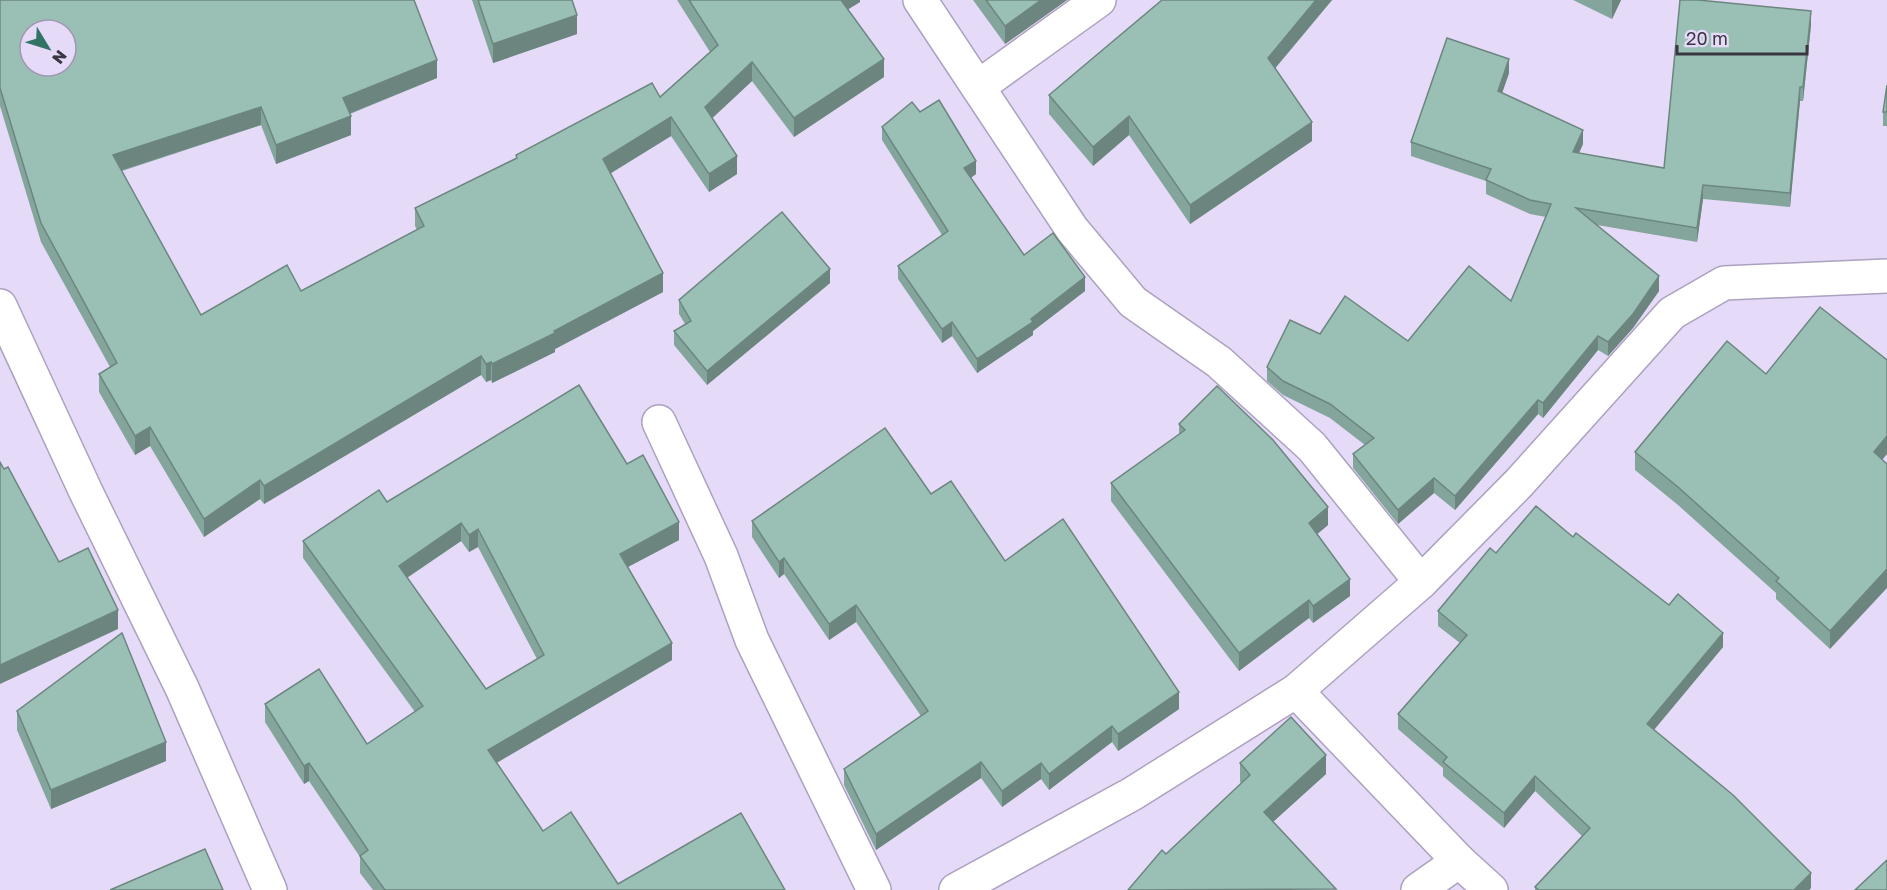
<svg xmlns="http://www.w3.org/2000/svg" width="1887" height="890" viewBox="0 0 1887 890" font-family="'Golos Text',sans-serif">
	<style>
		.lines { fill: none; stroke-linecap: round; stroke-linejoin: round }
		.minor-casing { stroke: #aca1be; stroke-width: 36 }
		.minor { stroke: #fff; stroke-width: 33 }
		.wall { fill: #84a59c; fill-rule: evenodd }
		.shaded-wall { fill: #6c867f }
		.building { fill: #9ac0b5; stroke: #6c867f; stroke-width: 1.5; fill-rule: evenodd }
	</style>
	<rect width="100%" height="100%" fill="#e6daf9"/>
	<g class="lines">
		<defs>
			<g id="minor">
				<path d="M920 0 1072 229 1133 302 1219 362 1312 447 1421 582"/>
				<path d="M978 87 1099 0"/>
				<path d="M0 306 86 492 182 688 270 890"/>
				<path d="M659 422 721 556 752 640 874 890"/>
				<path d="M1296 691 1459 861 1491 890"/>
				<path d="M956 890 1132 794 1296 691 1421 582 1519 483 1672 313 1724 283 1887 276"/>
				<path d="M1418 890 1459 861"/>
			</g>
		</defs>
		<!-- minor casing -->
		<use href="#minor" class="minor-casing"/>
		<!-- minor -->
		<use href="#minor" class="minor"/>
	</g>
	<!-- wall -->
	<g class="wall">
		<path d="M0 0 437 78 350 114 351 135 276 164 261 125 122 171 201 315 301 291 417 230 415 226V208L516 158V155L660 97 710 52 677 0H860V2L848 9 884 77 794 137 752 81 712 118 737 174 709 192 671 136 611 173 663 292 555 349V352L492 383 491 380 486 382 481 375 264 504 260 499 204 537 150 446 135 455 99 392V374L110 367 41 242 0 106Z"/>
		<path d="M472 0H572L577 34 493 63Z"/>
		<path d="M973 0H1067L1005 44Z"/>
		<path d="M1162 0H1332L1275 68 1312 141 1190 224 1129 135 1093 166 1049 114V95Z"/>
		<path d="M1573 0H1621L1612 19Z"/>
		<path d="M1811 25 1803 101H1800L1790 207 1703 199 1697 242 1597 225 1659 291 1633 328 1608 356 1598 350 1543 418 1538 414 1455 510 1434 493 1398 524 1353 468V454L1365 445 1330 418 1283 395 1267 381V367L1320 334 1408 341 1511 301 1546 217 1530 214 1486 194V181L1411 156V142L1509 73 1502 93 1583 144 1579 153 1664 168Z"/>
		<path d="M1887 85V126H1883V112Z"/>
		<path d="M920 112 976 174 971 178 1024 255 1085 291 1033 331V335L977 373 952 336 942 343 898 279V266L942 235 882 140V127Z"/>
		<path d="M830 283 707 385 674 345V331L685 324 679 314V300Z"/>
		<path d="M1766 374 1883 460 1830 649 1776 599V593L1678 505 1635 470V452Z"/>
		<path d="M1179 424 1328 525 1317 534 1350 596 1313 623 1309 618 1239 671 1111 501V483L1179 434Z"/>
		<path d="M627 464 679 540 628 567 672 660 496 763 543 831 618 884 785 890H373L360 873V857L309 781 304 784 265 722V704L367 744 415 712 303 558V541L387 502ZM461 541 469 552 478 547 537 659 486 689 407 578Z"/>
		<path d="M931 494 1005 561 1179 709 1118 751 1112 742 1049 790 1041 779 1002 807 981 778 876 850 844 785V769L921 716 856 622 829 640 784 574 779 578 752 537V521Z"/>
		<path d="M1573 537 1723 647 1654 730 1811 888 1809 890H1535V887L1582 836 1535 791 1504 828 1443 776V768L1398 729V714L1460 643 1438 626V611L1496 553Z"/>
		<path d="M17 711 166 761 51 809 17 730Z"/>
		<path d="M1240 763 1326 774 1273 822 1166 854 1241 783 1240 782Z"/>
	</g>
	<!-- shaded-wall -->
	<g class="shaded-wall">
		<path d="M839 0H860V2L839 15Z"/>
		<path d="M1041 0H1067L1005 44V26Z"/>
		<path d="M1316 0H1332L1268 77V58Z"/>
		<path d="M1612 0H1621L1612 19Z"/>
		<path d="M1811 11V25L1803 101V87Z"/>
		<path d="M577 15V34L493 63V44Z"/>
		<path d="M884 59V77L794 137V118Z"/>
		<path d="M1509 59V73L1498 105V91Z"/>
		<path d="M437 60V78L343 116V98Z"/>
		<path d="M752 62V81L705 125V107Z"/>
		<path d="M1800 87V101L1790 207V193Z"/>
		<path d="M261 107V125L113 173V155Z"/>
		<path d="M351 116V135L276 164V145Z"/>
		<path d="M1129 116V135L1093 166V147Z"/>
		<path d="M671 117V136L603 178V159Z"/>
		<path d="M1312 122V141L1190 224V205Z"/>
		<path d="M1583 130V144L1573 166V152Z"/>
		<path d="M737 156V174L709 192V174Z"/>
		<path d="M976 161V174L964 182V168Z"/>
		<path d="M1703 185V199L1697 242V228Z"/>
		<path d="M830 269V283L707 385V371Z"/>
		<path d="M663 273V292L555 349V352L492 383V364Z"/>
		<path d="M1659 276V291L1633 328 1608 356V342Z"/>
		<path d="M1085 277V291L1033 331V335L977 373V359Z"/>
		<path d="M952 322V336L942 343V329Z"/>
		<path d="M1598 336V350L1543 418V403Z"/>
		<path d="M481 356V375L264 504V486Z"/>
		<path d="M491 362V380L486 382V364Z"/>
		<path d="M1538 400V414L1455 510V496Z"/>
		<path d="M150 427V446L135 455V436Z"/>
		<path d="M1887 436V454L1874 470V452Z"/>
		<path d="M1434 478V493L1398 524V510Z"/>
		<path d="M260 480V499L204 537V519Z"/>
		<path d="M1328 507V525L1309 541V523Z"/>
		<path d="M679 522V540L620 571V554Z"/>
		<path d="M461 523V541L399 583V566Z"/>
		<path d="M478 529V547L469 552V535Z"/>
		<path d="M784 558V574L779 578V562Z"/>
		<path d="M1887 569V588L1830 649V631Z"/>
		<path d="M1350 579V596L1313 623V606Z"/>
		<path d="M1309 600V618L1239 671V653Z"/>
		<path d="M856 605V622L829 640V624Z"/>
		<path d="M118 610V629L0 684V665Z"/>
		<path d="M1723 633V647L1647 738V724Z"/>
		<path d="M672 643V660L488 768V750Z"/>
		<path d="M1179 692V709L1118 751V734Z"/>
		<path d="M1112 726V742L1049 790V774Z"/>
		<path d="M166 742V761L51 809V790Z"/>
		<path d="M1326 755V774L1264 830V812Z"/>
		<path d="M981 762V778L876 850V834Z"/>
		<path d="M309 763V781L304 784V766Z"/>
		<path d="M1041 763V779L1002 807V791Z"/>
		<path d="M1535 776V791L1504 828V813Z"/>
		<path d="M1811 873V888L1809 890H1794Z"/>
	</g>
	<!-- building -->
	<g class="building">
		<path d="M0 0H414L437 60 343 98 351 116 276 145 261 107 113 155 201 315 287 265 301 291 424 226 415 208 517 158 516 155 652 83 660 97 718 45 689 0H841L884 59 794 118 752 62 705 107 737 156 709 174 671 117 603 159 663 273 554 331 555 333 492 364 491 362 486 364 481 356 264 486 260 480 204 519 150 427 135 436 99 374 117 363 41 223 0 88ZM30 30H66V66H30Z"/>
		<path d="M478 0H572L577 15 493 44Z"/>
		<path d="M986 0H1041L1005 26Z"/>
		<path d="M1162 0H1316L1268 58 1312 122 1190 205 1129 116 1093 147 1049 95Z"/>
		<path d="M1680 0H1698L1811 11 1803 87H1800L1790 193 1703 185 1697 228 1576 208 1659 276 1633 314 1608 342 1598 336 1543 403 1538 400 1455 496 1434 478 1398 510 1353 454 1374 438 1330 404 1283 381 1267 367 1290 320 1320 334 1345 296 1408 341 1469 266 1511 301 1551 204 1530 200 1486 180 1491 169 1411 142 1447 38 1509 59 1498 91 1583 130 1573 152 1664 168Z"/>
		<path d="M1887 85V112H1883Z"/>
		<path d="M939 100 976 161 964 168 1024 255 1053 233 1085 277 1031 319 1033 322 977 359 952 322 942 329 898 266 948 231 882 127 912 102 920 112Z"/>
		<path d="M782 212 830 269 707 371 674 331 691 321 679 300Z"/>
		<path d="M1820 307 1887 360V436L1874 452 1887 464V569L1830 631 1776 581 1779 578 1678 487 1635 452 1727 341 1766 374Z"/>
		<path d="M579 385 627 464 643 455 679 522 620 554 672 643 488 750 543 831 571 812 618 884 741 813 785 890H385L360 856 368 850 309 763 304 766 265 704 319 669 367 744 423 706 303 541 379 490 387 502ZM461 523 469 535 478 529 544 655 486 689 399 566Z"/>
		<path d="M1217 386 1273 440 1328 507 1309 523 1350 579 1313 606 1309 600 1239 653 1111 483 1185 430 1179 424Z"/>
		<path d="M885 428 931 494 951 481 1005 561 1063 519 1179 692 1118 734 1112 726 1049 774 1041 763 1002 791 981 762 876 834 844 769 928 711 856 605 829 624 784 558 779 562 752 521Z"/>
		<path d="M0 462 4 469 8 467 59 562 88 548 118 610 0 665Z"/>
		<path d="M1536 506 1573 537 1576 533 1669 605 1678 594 1723 633 1647 724 1733 795 1811 873 1794 890H1539L1535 887 1590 828 1535 776 1504 813 1443 762 1447 757 1398 714 1467 635 1438 611 1490 548 1496 553Z"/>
		<path d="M122 633 166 742 51 790 17 711Z"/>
		<path d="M1291 717 1326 755 1264 812 1336 889 1128 890 1162 850 1166 854 1250 775 1240 763Z"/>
		<path d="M205 849 223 890H110Z"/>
		<path d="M1887 860V890H1855Z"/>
	</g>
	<!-- north arrow -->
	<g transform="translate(48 48) rotate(128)"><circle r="28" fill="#e6daf9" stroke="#a198b0" stroke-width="1.5"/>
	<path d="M0-4.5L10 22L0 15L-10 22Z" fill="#317364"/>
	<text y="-9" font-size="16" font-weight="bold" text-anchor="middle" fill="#3a3642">N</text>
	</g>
	<!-- scale -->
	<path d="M1677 45v9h130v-9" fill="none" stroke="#3a3642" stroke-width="3"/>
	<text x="1686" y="45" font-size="18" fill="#3a3642" stroke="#e6daf9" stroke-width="4.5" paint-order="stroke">20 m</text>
</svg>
